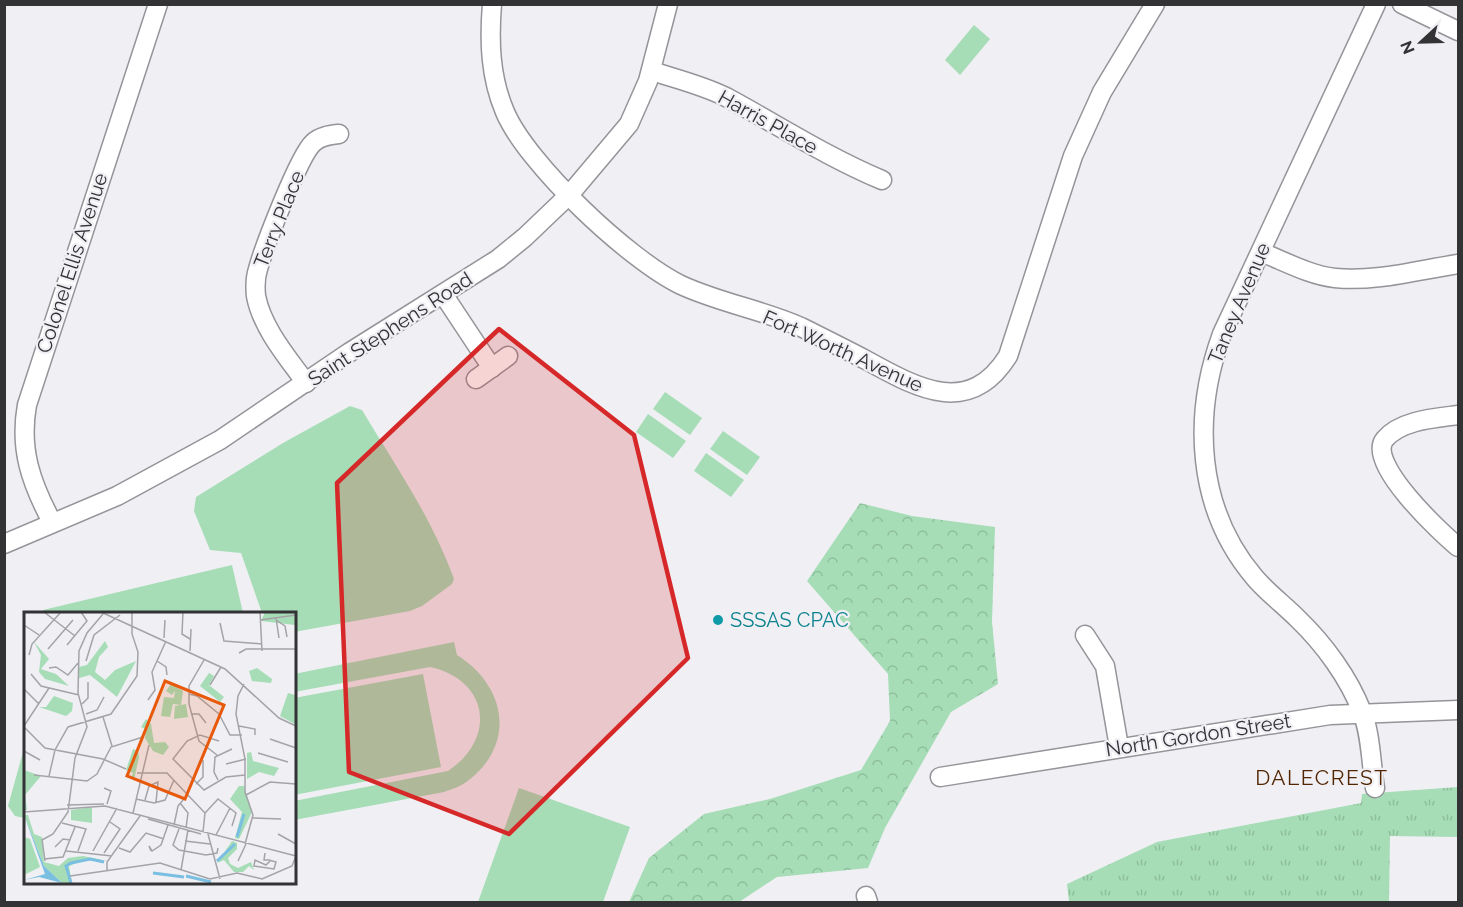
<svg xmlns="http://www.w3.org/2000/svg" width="1463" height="907" viewBox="0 0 1463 907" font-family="Raleway,sans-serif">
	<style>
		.grass { fill: url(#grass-tufts) }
		.forest { fill: url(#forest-crowns) }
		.pitch { fill: #a6ddb6 }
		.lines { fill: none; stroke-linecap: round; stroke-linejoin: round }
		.minor-casing { stroke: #949499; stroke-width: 21 }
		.minor { stroke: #fff; stroke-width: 18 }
		.marked { fill: #d62828; fill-opacity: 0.2; stroke: #d62828; stroke-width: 4.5; stroke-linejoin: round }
		.culture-dot { fill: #0f9aa8; stroke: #efeff4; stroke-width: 2 }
		.labels { text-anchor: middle; stroke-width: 4.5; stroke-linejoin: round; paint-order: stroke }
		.street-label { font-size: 20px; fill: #333335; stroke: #efeff4 }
		.culture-label { font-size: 20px; fill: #0d838f; stroke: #efeff4; text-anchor: start }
		.neighbourhood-label { font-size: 21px; letter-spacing: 1.5px; fill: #522602; stroke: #efeff4 }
		.inset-river { fill: none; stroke: #7abfe1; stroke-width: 3 }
		.inset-road { fill: none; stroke: #a4a4a8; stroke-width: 1.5 }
		.view { fill: #e8590c; fill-opacity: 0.15; stroke: #e8590c; stroke-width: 3 }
		.inset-edge { fill: none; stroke: #333335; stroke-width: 3 }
	</style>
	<defs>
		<pattern id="grass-tufts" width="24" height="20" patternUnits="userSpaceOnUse" patternTransform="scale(1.5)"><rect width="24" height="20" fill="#a6ddb6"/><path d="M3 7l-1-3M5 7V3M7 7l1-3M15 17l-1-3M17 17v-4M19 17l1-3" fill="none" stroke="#8fbe9d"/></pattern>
		<pattern id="forest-crowns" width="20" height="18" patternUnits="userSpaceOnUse" patternTransform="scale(1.5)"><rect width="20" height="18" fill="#a6ddb6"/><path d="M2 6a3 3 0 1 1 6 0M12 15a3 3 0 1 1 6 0" fill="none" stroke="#8fbe9d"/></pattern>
	</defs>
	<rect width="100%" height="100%" fill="#efeff4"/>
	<!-- grass -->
	<path class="grass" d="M1458 787V837L1390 836 1389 902H1069L1067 884 1157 842 1361 803 1362 794Z"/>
	<!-- forest -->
	<path class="forest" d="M860 503 912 516 995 527 992 622 998 684 951 712 885 828 868 868 777 877 739 902H629L649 858 704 814 770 799 861 770 890 721 888 674 807 581Z"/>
	<!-- pitch -->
	<g class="pitch">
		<path d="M974 25 990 39 960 75 945 60Z"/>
		<path d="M665 392 702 418 690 435 653 409Z"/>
		<path d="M350 406 362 410C395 465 432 518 454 579L452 584 422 606 410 611 294 632V613H262L241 553 210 550 194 511 196 497 283 443Z"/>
		<path d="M648 414 686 441 673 458 636 432Z"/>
		<path d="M723 431 760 457 747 475 710 449Z"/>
		<path d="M706 453 744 480 731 497 694 471Z"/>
		<path d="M232 565 243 613H43V610Z"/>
		<path d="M454 642 457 655C505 685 517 742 469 780 462 786 452 789 444 792L294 820V801L448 771C497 738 489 680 430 667L294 692V674Z"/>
		<path d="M423 674 441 767 294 795V698Z"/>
		<path d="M25 745V818L15 816 8 806Z"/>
		<path d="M519 788 630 827 603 902H478Z"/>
	</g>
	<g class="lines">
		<defs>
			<g id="minor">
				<path d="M492 4C489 41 490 77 505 112 527 164 629 260 681 285 720 303 763 310 801 327 823 338 845 349 866 360 917 388 969 418 1008 356L1073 156 1102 92 1155 4"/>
				<path d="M1402 4 1458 31"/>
				<path d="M652 71C676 79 702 85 726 97 778 125 827 157 882 180"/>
				<path d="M1261 252C1284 261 1309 275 1335 278 1376 282 1418 270 1458 264"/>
				<path d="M443 294 492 368"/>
				<path d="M476 379 508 356"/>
				<path d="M306 383C288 358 262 328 256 296 255 286 255 278 258 269 264 247 299 156 313 143 320 136 330 135 339 134"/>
				<path d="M1458 415C1436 418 1401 420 1385 439 1365 462 1440 532 1458 547"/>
				<path d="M52 522C31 483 19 449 27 405L158 4"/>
				<path d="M4 544 117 496 220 440 350 352 498 259 525 237 570 194 629 124 648 81 668 4"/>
				<path d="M1085 635 1105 666 1119 747"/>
				<path d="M940 777 1330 715 1458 710"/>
				<path d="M1375 788C1371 764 1371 734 1362 712 1349 678 1324 644 1298 619 1284 605 1268 593 1255 578 1196 509 1192 416 1222 334L1376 4"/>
				<path d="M866 896 868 902"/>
			</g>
		</defs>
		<!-- minor casing -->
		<use href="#minor" class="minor-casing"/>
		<!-- minor -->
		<use href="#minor" class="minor"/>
	</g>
	<!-- marked area -->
	<path class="marked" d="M499 329 634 435 688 658 509 834 349 772 337 483Z"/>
	<!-- markers -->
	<circle class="culture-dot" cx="718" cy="620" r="6"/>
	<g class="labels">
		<!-- street labels -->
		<g class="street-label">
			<text transform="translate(768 122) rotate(29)" y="7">Harris Place</text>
			<text transform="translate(279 219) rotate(-68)" y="7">Terry Place</text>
			<text transform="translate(72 263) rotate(-72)" y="7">Colonel Ellis Avenue</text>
			<text transform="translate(1239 303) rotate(-67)" y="7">Taney Avenue</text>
			<text transform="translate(390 329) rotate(-33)" y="7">Saint Stephens Road</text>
			<text transform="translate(843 351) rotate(24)" y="7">Fort Worth Avenue</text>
			<text transform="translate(1198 735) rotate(-9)" y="7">North Gordon Street</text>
		</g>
		<!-- culture labels -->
		<g class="culture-label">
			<text x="730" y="627">SSSAS CPAC</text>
		</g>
		<!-- neighbourhood labels -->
		<g class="neighbourhood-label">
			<text x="1322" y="785">DALECREST</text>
		</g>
	</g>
	<!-- overview -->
	<g transform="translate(24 612)">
		<rect width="272" height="272" fill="#efeff4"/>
		<path d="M241 0H271V13L237 9ZM233 56 248 67 247 71 228 69 225 59ZM264 81 271 83V112L256 104ZM109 137 114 139 115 145 110 168 107 166 109 161 102 158Z" fill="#a6ddb6"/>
		<path d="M81 29 84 35 75 45 71 60 81 68 91 58 112 49 93 85 66 63 55 66V55L63 53ZM10 30 25 47 17 57 32 62 45 74 21 67 15 60 17 43ZM185 61 190 64 185 73 200 85 196 90 176 74ZM30 84 49 91 48 99 42 104 15 95H22ZM122 107 127 112 130 131 141 130 145 135 139 143 129 139 121 126 122 117 117 115ZM227 140 229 149 255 156 250 164 235 160 223 167V141ZM208 229 213 231V237L204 246 206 252 214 256 227 250 230 258 225 254 219 260H210L200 248 193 251Z" fill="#a6ddb6"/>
		<path d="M0 158 17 164 1 183 3 198H0ZM215 174H220L228 200 215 227 211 226 218 200 206 187ZM68 195V211L47 208V198ZM0 203H4L10 222 18 225 20 250 35 254 44 246 59 244 83 249 60 248 45 254 48 271H38L20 254ZM0 225 6 227 16 255 0 263Z" fill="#a6ddb6"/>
		<path d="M147 72 159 79 157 93 162 92 164 105 150 107 151 94 157 93 149 92 146 105 137 104 140 85 150 86 151 79 148 83 142 79Z" fill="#a6ddb6"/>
		<path d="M0 203 20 254 38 271 15 265 0 268 21 262Z" fill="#7abfe1"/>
		<path class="inset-river" d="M213 225 220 202M193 249 211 232M129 261 160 265M162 264 187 270M47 271 42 254 47 251 66 247 80 250"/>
		<path class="inset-road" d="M20 0 51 24M77 0 201 57 255 106 272 114M159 0 158 22 166 27M236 0 238 39M252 6 255 26M236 8 272 3M252 8 261 14 263 25M196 11 200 29 238 32M0 13 15 23M140 26 141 8M43 33 63 9 57 0M24 37 49 8M166 39 167 17M215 41 222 37H272M5 43 8 32 37 0M180 48 165 74V92L175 129 193 143M62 49 70 23 96 3M133 49 142 55 143 63M25 56 32 55 44 63 54 51M7 62 17 74 55 83M220 72 214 84 212 102 221 147V180L229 203 221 232M186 73 197 55M0 77 15 92M165 82 173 84 195 102 206 123H218M124 88 131 78 128 60 142 29M58 92 64 86V70M62 102 73 98 80 85M167 102H175L182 111M79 105 88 134M0 114 25 76M215 114 231 117V123M0 115 21 136 79 147 102 157M246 127 272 136M195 129 176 123 163 129 149 147 180 178 202 165 221 163M0 139 16 148M234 141 264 150M202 152 222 147M113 161H143L181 201M10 163 63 169 73 162 87 135 119 125M25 164 31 138 44 115 87 102 113 64 114 40 108 22V0M194 168 190 160 191 145 208 137M172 172 179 165V148M80 176 87 179 83 192M222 183 246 170 272 172M112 187 130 191 141 188 150 168M121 188 125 174 134 170 132 190M156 191 164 201 162 216M43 193 80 192M0 200 81 194 272 244M109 201 125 133M229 206 257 207M124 207 177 222M38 211 62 217 54 239M150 213 154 194 164 182M155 217 149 233 155 238 182 243 193 241 194 236M179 220 181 201 194 187 212 201 208 214M184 222 196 267M254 222 272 232M192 223 206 196M18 227 21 249M18 228 29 222 44 200 51 146 63 115 54 81 55 39 63 21 79 2M161 229 186 232M31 235 39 227 46 228M95 236 106 240 122 221 140 227M42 239 88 244M69 239 93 196M127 239 125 234 128 239 137 233 144 213M80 241 96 217 86 210M241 241 240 248H245L252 250 250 257 230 254 231 248 242 253 246 249M20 247 39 245 51 215M214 249 222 232M157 258 164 218M83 259V250L116 204M46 264 136 251 186 267 213 261 238 267 268 254 272 244"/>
		<path class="view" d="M141 69 200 93 161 187 103 164Z"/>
		<rect width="272" height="272" class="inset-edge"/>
	</g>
	<!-- border -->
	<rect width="1463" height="907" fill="none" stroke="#333335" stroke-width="12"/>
	<!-- north arrow -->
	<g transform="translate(1421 42) rotate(248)" stroke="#efeff4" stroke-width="4.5" paint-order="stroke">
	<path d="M0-4.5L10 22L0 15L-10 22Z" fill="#333335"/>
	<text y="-9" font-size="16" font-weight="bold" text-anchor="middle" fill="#333335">N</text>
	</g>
</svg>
